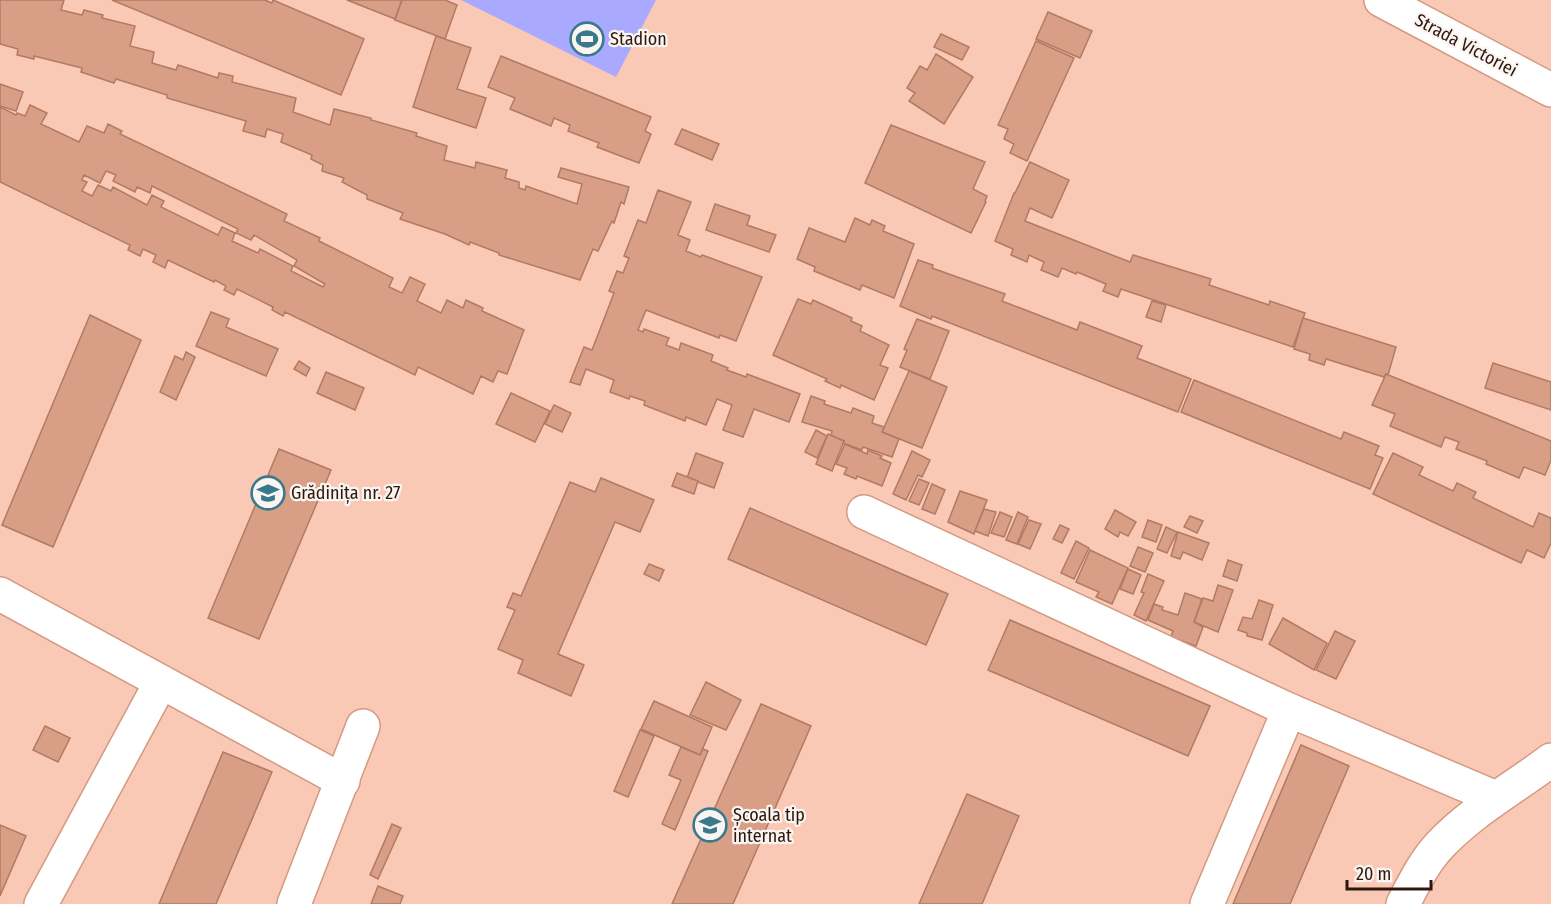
<svg xmlns="http://www.w3.org/2000/svg" width="1551" height="904" viewBox="0 0 1551 904" font-family="'Fira Sans Condensed',sans-serif">
	<style>
		.green { fill: #a8a9ff }
		.building { fill: #d99e86; stroke: #b27a63; stroke-width: 1.5; fill-rule: evenodd }
		.lines { fill: none; stroke-linecap: round; stroke-linejoin: round }
		.minor-casing { stroke: #d49981; stroke-width: 36 }
		.minor { stroke: #fff; stroke-width: 33 }
		.labels { text-anchor: middle; stroke-width: 4.5; stroke-linejoin: round; paint-order: stroke }
		.poi-label { font-size: 18px; fill: #2e180e; stroke: #fbf5f2; text-anchor: start }
		.street-label { font-size: 18px; fill: #2e180e; stroke: #fbf5f2 }
	</style>
	<rect width="100%" height="100%" fill="#fac9b5"/>
	<!-- green -->
	<path class="green" d="M461 0H656L616 77Z"/>
	<!-- building -->
	<g class="building">
		<path d="M0 0H64L61 10 82 15 84 10 103 15 102 18 135 26 130 46 154 52 152 63 176 70 178 65 218 78 219 73 233 76 232 82 296 98 293 112 330 125 334 109 371 118V120L417 133 416 136 447 146 444 160 475 168 476 162 507 170 505 178 519 182V188L525 190 526 186 577 204 582 184 558 177 561 168 629 187 624 204 621 202 614 223 612 221 598 251 593 249 580 280 499 255V253L470 242 469 245 445 234 400 219 403 213 367 199V195L342 182 344 178 322 171 323 165 311 159 312 155 281 142 283 134 267 129 265 137 243 131 246 121 167 98V95L116 79 114 83 81 72 82 68 34 56V59L17 55 18 49 0 44Z"/>
		<path d="M112 0H265L272 3 273 0 364 39 341 95Z"/>
		<path d="M347 0H402L395 19Z"/>
		<path d="M402 0H445L457 5 445 39 395 20Z"/>
		<path d="M1048 12 1092 31 1080 58 1036 39Z"/>
		<path d="M941 34 969 47 962 60 934 47Z"/>
		<path d="M436 36 471 48 457 89 486 98 476 128 413 107Z"/>
		<path d="M1036 41 1074 58 1027 161 1010 153 1014 144 1004 139 1008 129 998 125Z"/>
		<path d="M936 54 973 77 944 124 909 101 915 93 907 88 920 66 927 70Z"/>
		<path d="M501 56 651 117 645 131 651 134 639 163 597 147 599 143 568 131 570 125 554 118 551 126 510 109 515 98 488 87Z"/>
		<path d="M0 84 23 92 16 111 0 106Z"/>
		<path d="M30 105 47 113 41 124 79 142 87 126 104 133 108 124 122 131 120 134 287 214 284 221 320 238 319 241 393 278 389 287 402 293 410 277 425 284 417 301 441 313 447 300 463 308 466 300 483 308 482 311 524 330 507 374 498 371 493 382 481 376 473 394 418 367 415 375 285 312 283 316 272 310 273 307 237 289 234 295 224 290 226 286 215 280 214 282 168 260 165 268 153 262 156 255 143 249 140 256 128 250 130 245 0 182V107L16 115 17 113 25 116ZM106 171 116 175 113 181 135 192 137 187 150 193 152 186 238 229 236 233 251 240 254 235 297 260 294 266 325 284 323 287 291 271 293 266 260 249 258 253 232 241 235 233 222 227 218 235 161 207 164 201 152 195 147 205 113 187 111 191 98 185 92 196 82 191 87 182 82 180 84 175 100 183Z"/>
		<path d="M891 125 985 162 973 189 987 196 985 201 986 202 971 233 865 183Z"/>
		<path d="M682 129 719 144 712 160 675 144Z"/>
		<path d="M1030 162 1069 180 1052 218 1030 208 1025 221 1130 262 1133 255 1211 279 1209 285 1269 305 1270 301 1305 313 1293 347 1121 289 1118 297 1103 291 1106 284 1077 272 1076 274 1062 268 1058 277 1041 270 1044 262 1029 255 1027 262 1011 255 1013 249 995 241 1014 193H1015Z"/>
		<path d="M658 190 691 202 678 235 690 240 686 251 701 257 702 255 762 277 736 341 720 335 719 338 646 310 638 330 643 332 644 329 669 338 666 345 679 350 681 343 713 355 711 361 728 368 727 370 746 377 747 374 800 394 789 422 754 409 743 437 723 430 732 405 717 399 706 425 686 417 685 421 644 405 645 401 630 396 629 399 610 392 614 380 586 369 580 385 570 382 584 347 592 350 614 293 609 291 617 271 623 273 629 258 624 256 638 220 646 223Z"/>
		<path d="M715 204 750 216 747 225 776 235 769 252 706 230Z"/>
		<path d="M855 218 870 225 872 220 885 226 883 231 914 244 894 298 862 285 860 290 814 271 815 267 797 259 809 228 845 242Z"/>
		<path d="M918 260 933 265 932 268 1005 294 1002 301 1077 330 1080 322 1142 346 1137 358 1191 379 1178 412 932 316 931 319 900 306Z"/>
		<path d="M798 299 811 304 813 300 852 318 851 321 862 326 860 331 889 345 880 365 888 368 874 400 841 385 840 388 825 381 827 379 773 355Z"/>
		<path d="M1152 301 1166 305 1161 322 1146 317Z"/>
		<path d="M211 312 229 319 226 327 278 349 266 376 196 346Z"/>
		<path d="M90 315 141 340 53 547 2 525Z"/>
		<path d="M1303 318 1396 347 1388 375 1386 374 1384 377 1326 359 1324 365 1309 360 1310 354 1294 349Z"/>
		<path d="M917 319 949 331 930 379 900 367 907 350 904 349Z"/>
		<path d="M186 352 195 357 176 400 160 392 175 356 183 360Z"/>
		<path d="M299 361 310 368 306 376 294 369Z"/>
		<path d="M1493 363 1551 382V410L1485 388Z"/>
		<path d="M909 371 947 387 922 448 882 432Z"/>
		<path d="M326 372 364 388 355 410 317 393Z"/>
		<path d="M1386 374 1551 441V460L1545 475 1524 467 1519 478 1486 464 1487 461 1456 449 1459 442 1445 437 1441 447 1390 426 1395 414 1372 405Z"/>
		<path d="M1194 380 1341 439 1344 432 1379 446 1375 455 1383 458 1370 489 1181 412Z"/>
		<path d="M511 393 550 411 535 442 496 424Z"/>
		<path d="M811 396 825 401 824 404 851 413 853 408 874 416 872 423 884 427 882 432 899 439 892 457 863 447 862 450 843 443 844 441 831 436 832 431 802 422Z"/>
		<path d="M554 405 571 413 562 432 545 424Z"/>
		<path d="M816 430 827 436 817 458 805 452Z"/>
		<path d="M828 434 844 441 832 471 816 464Z"/>
		<path d="M845 444 867 454 868 450 882 456 880 458 891 463 882 486 857 476 856 479 844 474 847 468 836 464Z"/>
		<path d="M279 449 331 470 259 639 208 618Z"/>
		<path d="M912 451 930 460 922 477 918 475 906 500 893 494Z"/>
		<path d="M696 453 723 463 714 488 687 478Z"/>
		<path d="M1393 453 1423 467 1419 475 1453 491 1457 483 1476 492 1473 498 1533 527 1539 513 1551 518V543L1544 558 1527 550 1521 563 1373 494Z"/>
		<path d="M677 473 698 481 694 494 672 486Z"/>
		<path d="M601 478 654 500 640 532 615 522 558 654 584 665 571 696 518 673 523 660 498 649 515 610 507 607 513 593 521 596 570 482 595 492Z"/>
		<path d="M919 479 929 483 919 505 909 501Z"/>
		<path d="M932 484 945 490 935 514 922 509Z"/>
		<path d="M960 491 987 500 974 534 948 522Z"/>
		<path d="M750 508 948 594 926 645 728 559Z"/>
		<path d="M984 509 996 512 988 536 975 531Z"/>
		<path d="M1115 510 1136 522 1128 536 1120 532 1118 537 1105 529Z"/>
		<path d="M1000 512 1012 517 1004 537 991 533Z"/>
		<path d="M1018 512 1028 517 1017 544 1006 540Z"/>
		<path d="M1190 516 1203 521 1197 533 1184 527Z"/>
		<path d="M1029 520 1041 524 1030 549 1018 544Z"/>
		<path d="M1148 520 1162 525 1156 542 1142 537Z"/>
		<path d="M1060 525 1069 529 1062 543 1053 539Z"/>
		<path d="M1166 527 1177 532 1167 553 1157 549Z"/>
		<path d="M1178 532 1209 543 1202 560 1183 552 1180 559 1171 556Z"/>
		<path d="M1076 541 1089 548 1074 579 1061 573Z"/>
		<path d="M1138 547 1153 553 1145 572 1130 566Z"/>
		<path d="M1090 550 1128 568 1112 604 1096 597 1099 592 1076 582Z"/>
		<path d="M1228 560 1242 565 1237 581 1223 576Z"/>
		<path d="M649 564 664 570 659 581 644 574Z"/>
		<path d="M1128 569 1141 575 1133 594 1120 589Z"/>
		<path d="M1148 574 1164 581 1146 621 1134 615 1144 593 1141 592Z"/>
		<path d="M1218 585 1233 590 1218 632 1194 622 1203 598 1213 601Z"/>
		<path d="M1185 593 1202 599 1194 622 1203 627 1196 646 1171 637 1173 631 1148 620 1154 604 1163 607 1162 610 1178 615Z"/>
		<path d="M1259 600 1273 605 1262 640 1247 636V633L1238 630 1243 617 1252 619Z"/>
		<path d="M1283 618 1327 643 1314 670 1269 644Z"/>
		<path d="M1010 620 1210 706 1188 756 988 670Z"/>
		<path d="M1335 631 1355 641 1336 679 1316 670Z"/>
		<path d="M706 682 741 700 726 730 690 715Z"/>
		<path d="M654 701 712 727 700 755 641 729Z"/>
		<path d="M761 704 811 726 733 904H672Z"/>
		<path d="M45 726 70 738 58 762 33 750Z"/>
		<path d="M640 730 654 736 628 797 614 791Z"/>
		<path d="M1301 745 1349 766 1290 904H1233Z"/>
		<path d="M681 747 700 755 703 749 708 751 675 830 662 824 681 780 669 775Z"/>
		<path d="M223 752 272 772 216 904H159Z"/>
		<path d="M967 794 1019 816 982 904H919Z"/>
		<path d="M392 824 401 828 378 879 370 875Z"/>
		<path d="M0 825 26 836 0 896Z"/>
		<path d="M378 886 403 896 400 904H371Z"/>
	</g>
	<g class="lines">
		<defs>
			<g id="minor">
				<path d="M1381 0 1551 90"/>
				<path d="M864 512 1289 710 1207 904"/>
				<path d="M0 594 343 781"/>
				<path d="M1289 710 1496 798"/>
				<path d="M41 904 161 682"/>
				<path d="M294 904 363 726"/>
				<path d="M1403 904C1414 883 1424 862 1440 845 1472 811 1514 788 1551 760"/>
			</g>
		</defs>
		<!-- minor casing -->
		<use href="#minor" class="minor-casing"/>
		<!-- minor -->
		<use href="#minor" class="minor"/>
	</g>
	<!-- icons -->
	<defs>
		<symbol id="stadium-ring" viewBox="-11 -11 22 22"><circle r="9.5" fill="#fbf5f2" stroke="#39788d" stroke-width="1.5"/><path d="M0-5a6.5 5 0 1 0 0 10a6.5 5 0 1 0 0-10ZM-3.5-1.8h7v3.6h-7Z" fill="#39788d"/></symbol>
		<symbol id="school-ring" viewBox="-11 -11 22 22"><circle r="9.5" fill="#fbf5f2" stroke="#39788d" stroke-width="1.5"/><path d="M0-5L7-2L0 1L-7-2ZM-4 1L0 2.5L4 1V4Q0 6-4 4Z" fill="#39788d"/></symbol>
	</defs>
	<g fill-rule="evenodd">
		<use href="#stadium-ring" x="568" y="20" width="38" height="38"/>
		<use href="#school-ring" x="249" y="474" width="38" height="38"/>
		<use href="#school-ring" x="691" y="806" width="38" height="38"/>
	</g>
	<g class="labels">
		<!-- poi labels -->
		<g class="poi-label">
			<text x="610" y="45">Stadion</text>
			<text x="291" y="499">Grădinița nr. 27</text>
			<text x="733" y="821">Școala tip<tspan x="733" dy="21">internat</tspan></text>
		</g>
		<!-- street labels -->
		<g class="street-label">
			<text transform="translate(1466 45) rotate(28)" y="6">Strada Victoriei</text>
		</g>
	</g>
	<!-- scale -->
	<path d="M1347 880v9h84v-9" fill="none" stroke="#2e180e" stroke-width="3"/>
	<text x="1356" y="880" font-size="18" fill="#2e180e" stroke="#fbf5f2" stroke-width="4.5" paint-order="stroke">20 m</text>
</svg>
